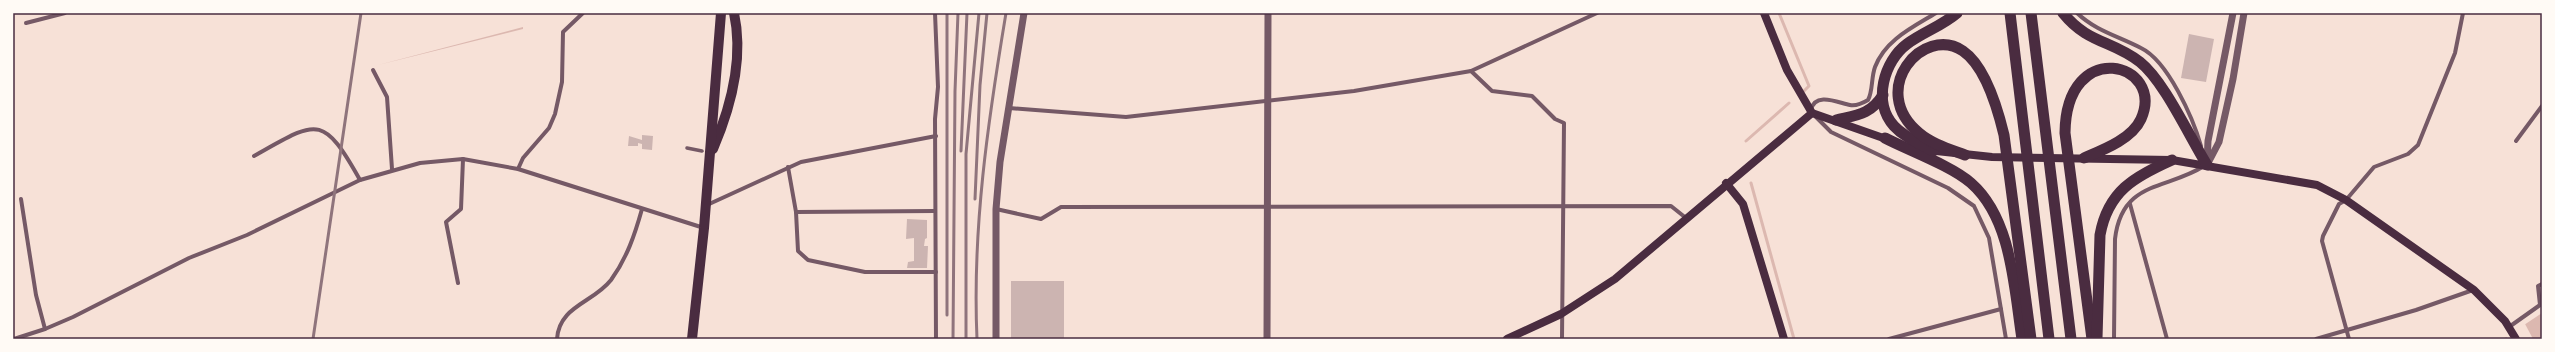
<svg xmlns="http://www.w3.org/2000/svg" width="2555" height="352" viewBox="0 0 2555 352" font-family="Spectral,serif">
	<style>
		.water { fill: #dcb8b0 }
		.pier { fill: #f7e1d7 }
		.lines { fill: none; stroke-linecap: round; stroke-linejoin: round }
		.stream { stroke: #dcb8b0; stroke-width: 3 }
		.building { fill: #ccb4b1 }
		.pedestrian { stroke: #755966; stroke-width: 3.5 }
		.minor { stroke: #755966; stroke-width: 4 }
		.tertiary { stroke: #755966; stroke-width: 7 }
		.secondary { stroke: #4a2c40; stroke-width: 8 }
		.trunk { stroke: #4a2c40; stroke-width: 10 }
		.motorway { stroke: #4a2c40; stroke-width: 11 }
		.rail { stroke: #8f747c; stroke-width: 3 }
		.neatline { fill: none; stroke: #4a2c40; stroke-width: 1.5 }
	</style>
	<rect width="100%" height="100%" fill="#f7e1d7"/>
	<!-- water -->
	<g class="water">
		<path d="M523 27V29L378 65Z"/>
		<path d="M2542 313V339H2503Z"/>
	</g>
	<!-- pier -->
	<path class="pier" d="M2524 322 2533 339H2508L2505 335Z"/>
	<g class="lines">
		<!-- stream -->
		<g class="stream">
			<path d="M1779 13 1809 86 1804 91"/>
			<path d="M1746 141 1789 103"/>
			<path d="M1751 183 1794 339"/>
		</g>
	</g>
	<!-- building -->
	<g class="building">
		<path d="M2189 34 2214 39 2206 82 2181 78Z"/>
		<path d="M642 135 653 136 652 150 642 149V144L638 143V146H628L629 136 642 140Z"/>
		<path d="M907 219 927 220V238L925 239 924 246H928L927 268H907L908 262 914 261V238L906 239Z"/>
		<rect x="1011" y="281" width="53" height="58"/>
	</g>
	<g class="lines">
		<!-- pedestrian -->
		<path class="pedestrian" d="M687 148 702 151"/>
		<!-- minor -->
		<g class="minor">
			<path d="M935 13 938 87 935 119 936 339"/>
			<path d="M2077 13C2096 31 2118 36 2141 48 2168 61 2193 118 2201 146"/>
			<path d="M26 23 65 13"/>
			<path d="M373 70 387 97 392 169"/>
			<path d="M1471 71 1492 91 1532 96 1555 119 1564 123 1562 339"/>
			<path d="M1009 108 1126 117 1354 91 1471 71 1597 13"/>
			<path d="M1811 110C1815 91 1839 103 1850 105 1856 106 1863 103 1868 100 1873 91 1871 78 1875 67 1885 40 1913 27 1936 13"/>
			<path d="M1816 117 1831 132 1948 188 1974 206 1989 238 2006 339"/>
			<path d="M2516 141 2542 106"/>
			<path d="M254 156C317 121 322 112 360 180"/>
			<path d="M788 167 796 212 798 251 808 260 865 272H936"/>
			<path d="M518 169 523 158 549 128 555 114 562 82 563 32 583 13"/>
			<path d="M21 199 36 295 45 329"/>
			<path d="M2130 204 2167 339"/>
			<path d="M707 205 801 162 936 136"/>
			<path d="M996 209 1041 219 1061 207 1671 206 1686 218"/>
			<path d="M796 212 935 211"/>
			<path d="M458 283 446 222 461 209 463 159"/>
			<path d="M2509 327 2540 305 2538 286 2542 284"/>
			<path d="M14 339 45 329 73 317 189 258 247 235 360 180 420 163 463 159 518 169 704 228"/>
			<path d="M557 339C559 306 593 303 611 280 627 258 635 234 642 209"/>
			<path d="M1889 339 2001 309"/>
			<path d="M2114 339 2115 239C2122 180 2167 190 2204 166"/>
			<path d="M2316 339 2416 310 2473 290"/>
			<path d="M2349 339 2322 241 2323 236 2339 204 2346 200 2374 167 2408 154 2418 145 2455 53 2463 13"/>
		</g>
		<!-- tertiary -->
		<g class="tertiary">
			<path d="M2207 163 2208 141 2233 13"/>
			<path d="M2207 165 2219 142 2233 79 2244 13"/>
			<path d="M996 339V209L1000 162 1024 13"/>
			<path d="M1267 339 1268 13"/>
		</g>
		<!-- secondary -->
		<g class="secondary">
			<path d="M1764 13 1787 70 1812 113 1889 140"/>
			<path d="M1927 150 1992 157 2172 160 2317 185 2346 200 2474 290 2505 321 2516 339"/>
			<path d="M1726 183 1743 204 1784 339"/>
			<path d="M1507 339 1561 314 1615 279 1812 113"/>
		</g>
		<!-- trunk -->
		<g class="trunk">
			<path d="M713 149C731 107 744 59 734 13"/>
			<path d="M692 339 704 228 721 13"/>
		</g>
		<!-- motorway -->
		<g class="motorway">
			<path d="M2010 13 2049 339"/>
			<path d="M2031 13 2071 339"/>
			<path d="M2063 13C2088 44 2112 40 2140 62 2164 81 2189 136 2207 165"/>
			<path d="M1836 120C1857 115 1870 115 1883 95"/>
			<path d="M1885 138C1908 150 1952 166 1971 183 2012 219 2014 288 2022 339"/>
			<path d="M1933 151C1919 143 1904 137 1894 126 1872 102 1884 61 1907 44 1923 32 1942 26 1957 13"/>
			<path d="M1965 155C1949 149 1932 144 1919 133 1867 90 1923 24 1963 51 1985 66 1998 110 2004 135L2031 339"/>
			<path d="M2084 158C2103 150 2132 139 2141 119 2166 62 2066 36 2065 133L2092 339"/>
			<path d="M2097 338 2100 235C2108 191 2134 177 2172 160"/>
		</g>
		<!-- rail -->
		<g class="rail">
			<path d="M947 13V315"/>
			<path d="M961 151 967 13"/>
			<path d="M975 199 980 85 987 13"/>
			<path d="M313 339 361 13"/>
			<path d="M953 339 955 91 958 13"/>
			<path d="M966 339V154L979 13"/>
			<path d="M977 339C972 229 988 121 1006 13"/>
		</g>
	</g>
	<!-- border -->
	<rect width="2555" height="352" fill="none" stroke="#fffaf5" stroke-width="28"/>
	<rect x="14" y="14" width="2527" height="324" class="neatline"/>
</svg>
